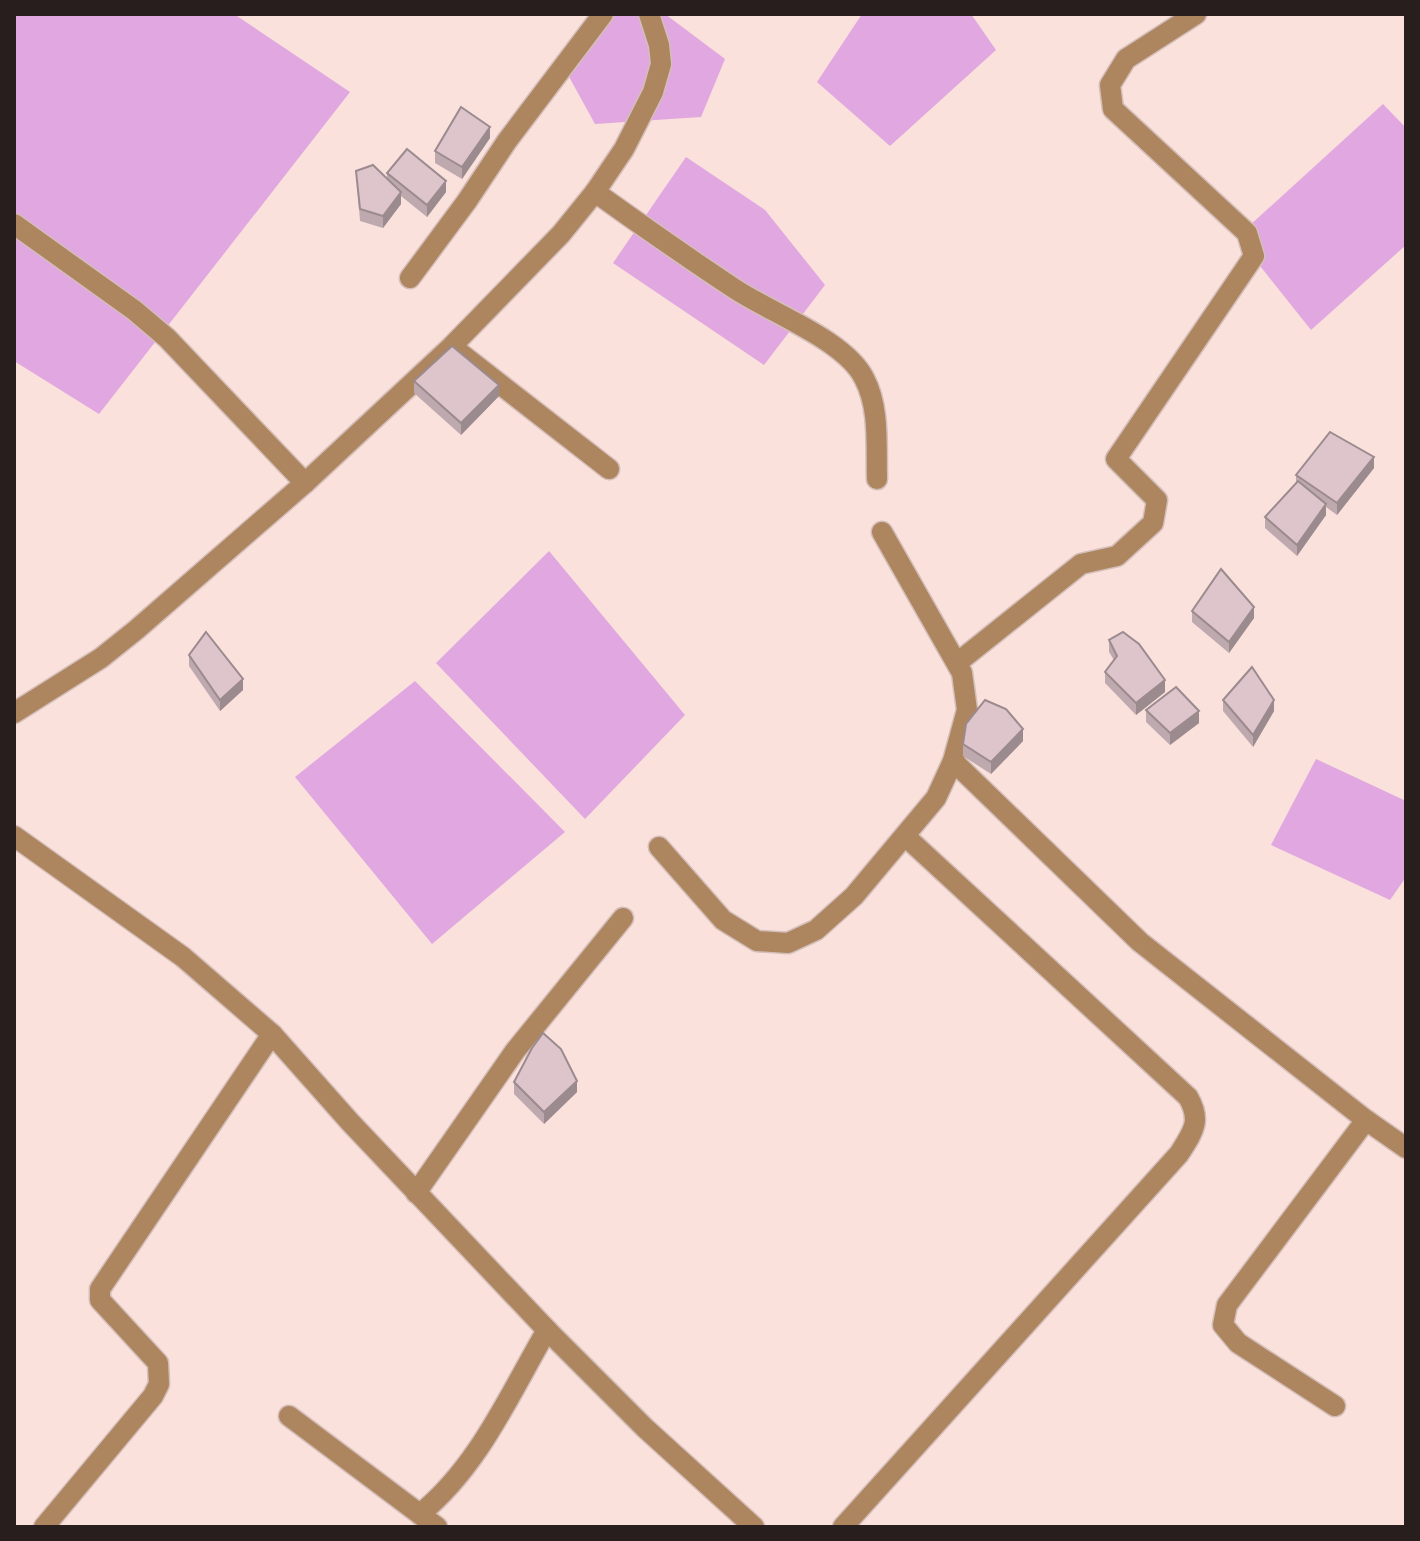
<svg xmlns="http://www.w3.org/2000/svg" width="1420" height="1541" viewBox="0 0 1420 1541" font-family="'Public Sans',sans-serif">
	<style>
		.water { fill: #e0a7e0 }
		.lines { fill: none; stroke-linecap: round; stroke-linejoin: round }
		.minor-casing { stroke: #d4beba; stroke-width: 23 }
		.minor { stroke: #ad855f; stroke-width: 20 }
		.wall { fill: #bea9af }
		.shaded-wall { fill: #9b8a8e }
		.building { fill: #ddc5cb; stroke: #9b8a8e; stroke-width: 2 }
	</style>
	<rect width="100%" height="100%" fill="#fae1dc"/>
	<!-- water -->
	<g class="water">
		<path d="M14 14H234L350 92 99 414 14 361Z"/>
		<path d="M599 14H665L725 59 701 117 595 124 562 64Z"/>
		<path d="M862 14H971L996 50 890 146 817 82Z"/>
		<path d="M1383 104 1406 128V245L1311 330 1237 237Z"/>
		<path d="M686 157 765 210 825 285 764 365 613 263Z"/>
		<path d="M549 551 685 715 585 819 436 663Z"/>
		<path d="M415 681 565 832 432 944 295 777Z"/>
		<path d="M1316 759 1406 801V877L1390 900 1271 845Z"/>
	</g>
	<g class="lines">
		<defs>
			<g id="minor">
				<path d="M595 192C641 225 688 258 735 289 771 313 845 340 864 378 880 408 876 445 877 479"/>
				<path d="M14 224 134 310 167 338 305 483"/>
				<path d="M410 278 467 201 507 141 603 14"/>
				<path d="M460 353 609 469"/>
				<path d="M957 663 1081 564 1117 556 1153 523 1157 500 1116 459 1254 256 1247 233 1113 109 1110 85 1126 59 1196 14"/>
				<path d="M14 713 101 658 136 630 305 483 451 347 561 234 595 192 624 149 653 92 661 64 659 45 649 14"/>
				<path d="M953 761 1140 942 1366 1120 1406 1148"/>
				<path d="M14 836 183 957 272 1034 350 1122 547 1330 645 1428 754 1527"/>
				<path d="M659 847 723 920 757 941 788 943 816 930 854 896 936 798 953 761 967 710 962 673 882 532"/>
				<path d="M416 1193 515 1051 623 918"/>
				<path d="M1335 1406 1238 1343 1223 1325 1227 1305 1366 1120"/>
				<path d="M289 1416 437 1527"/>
				<path d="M420 1514C479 1466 509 1395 547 1330"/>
				<path d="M44 1527 153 1396 159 1384 158 1363 100 1300V1289L272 1034"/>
				<path d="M843 1527 1179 1154C1193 1132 1202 1121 1188 1097L905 836"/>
			</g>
		</defs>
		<!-- minor casing -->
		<use href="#minor" class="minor-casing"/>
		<!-- minor -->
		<use href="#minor" class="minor"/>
	</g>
	<!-- wall -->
	<g class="wall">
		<path d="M490 138 462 179 435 163V151Z"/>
		<path d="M356 171 387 178V173L446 192 427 217 401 196V204L383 228 360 221Z"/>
		<path d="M414 381 499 396 461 435 414 393Z"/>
		<path d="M1374 468 1337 515 1326 507V515L1297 556 1265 528V517L1296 484V475Z"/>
		<path d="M1192 611 1254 618 1229 653 1192 622Z"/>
		<path d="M1109 640 1165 692 1136 715 1105 683V672L1114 660 1109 652Z"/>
		<path d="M189 655 243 690 220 711 189 666Z"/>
		<path d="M1223 700 1274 711 1253 747 1223 711Z"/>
		<path d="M1146 710 1199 723 1170 745 1146 722Z"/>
		<path d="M1023 741 991 774 963 756V744Z"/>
		<path d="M514 1082 577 1092 544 1124 514 1094Z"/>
	</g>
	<!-- shaded-wall -->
	<g class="shaded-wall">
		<path d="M490 127V138L462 179V167Z"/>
		<path d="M446 181V192L427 217V205Z"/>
		<path d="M401 192V204L383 228V216Z"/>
		<path d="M499 385V396L461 435V423Z"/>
		<path d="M1374 457V468L1337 515V503Z"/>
		<path d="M1326 504V515L1297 556V545Z"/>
		<path d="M1254 607V618L1229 653V642Z"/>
		<path d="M243 679V690L220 711V700Z"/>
		<path d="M1165 680V692L1136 715V703Z"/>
		<path d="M1274 700V711L1253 747V735Z"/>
		<path d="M1199 711V723L1170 745V733Z"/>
		<path d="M1023 729V741L991 774V762Z"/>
		<path d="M577 1081V1092L544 1124V1112Z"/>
	</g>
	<!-- building -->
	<g class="building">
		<path d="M461 107 490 127 462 167 435 151Z"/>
		<path d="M407 149 446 181 427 205 387 173Z"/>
		<path d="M373 165 401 192 383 216 360 209 356 171Z"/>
		<path d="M452 346 499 385 461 423 414 381Z"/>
		<path d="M1330 432 1374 457 1337 503 1296 475Z"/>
		<path d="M1298 481 1326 504 1297 545 1265 517Z"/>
		<path d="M1221 569 1254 607 1229 642 1192 611Z"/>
		<path d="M206 632 243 679 220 700 189 655Z"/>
		<path d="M1123 632 1139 644 1165 680 1136 703 1105 672 1117 656 1109 640Z"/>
		<path d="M1252 667 1274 700 1253 735 1223 700Z"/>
		<path d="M1176 687 1199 711 1170 733 1146 710Z"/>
		<path d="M985 700 1006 709 1023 729 991 762 963 744 966 724Z"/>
		<path d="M543 1033 561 1049 577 1081 544 1112 514 1082 532 1048Z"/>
	</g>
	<!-- border -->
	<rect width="1420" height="1541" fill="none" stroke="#271e1d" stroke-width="32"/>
</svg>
